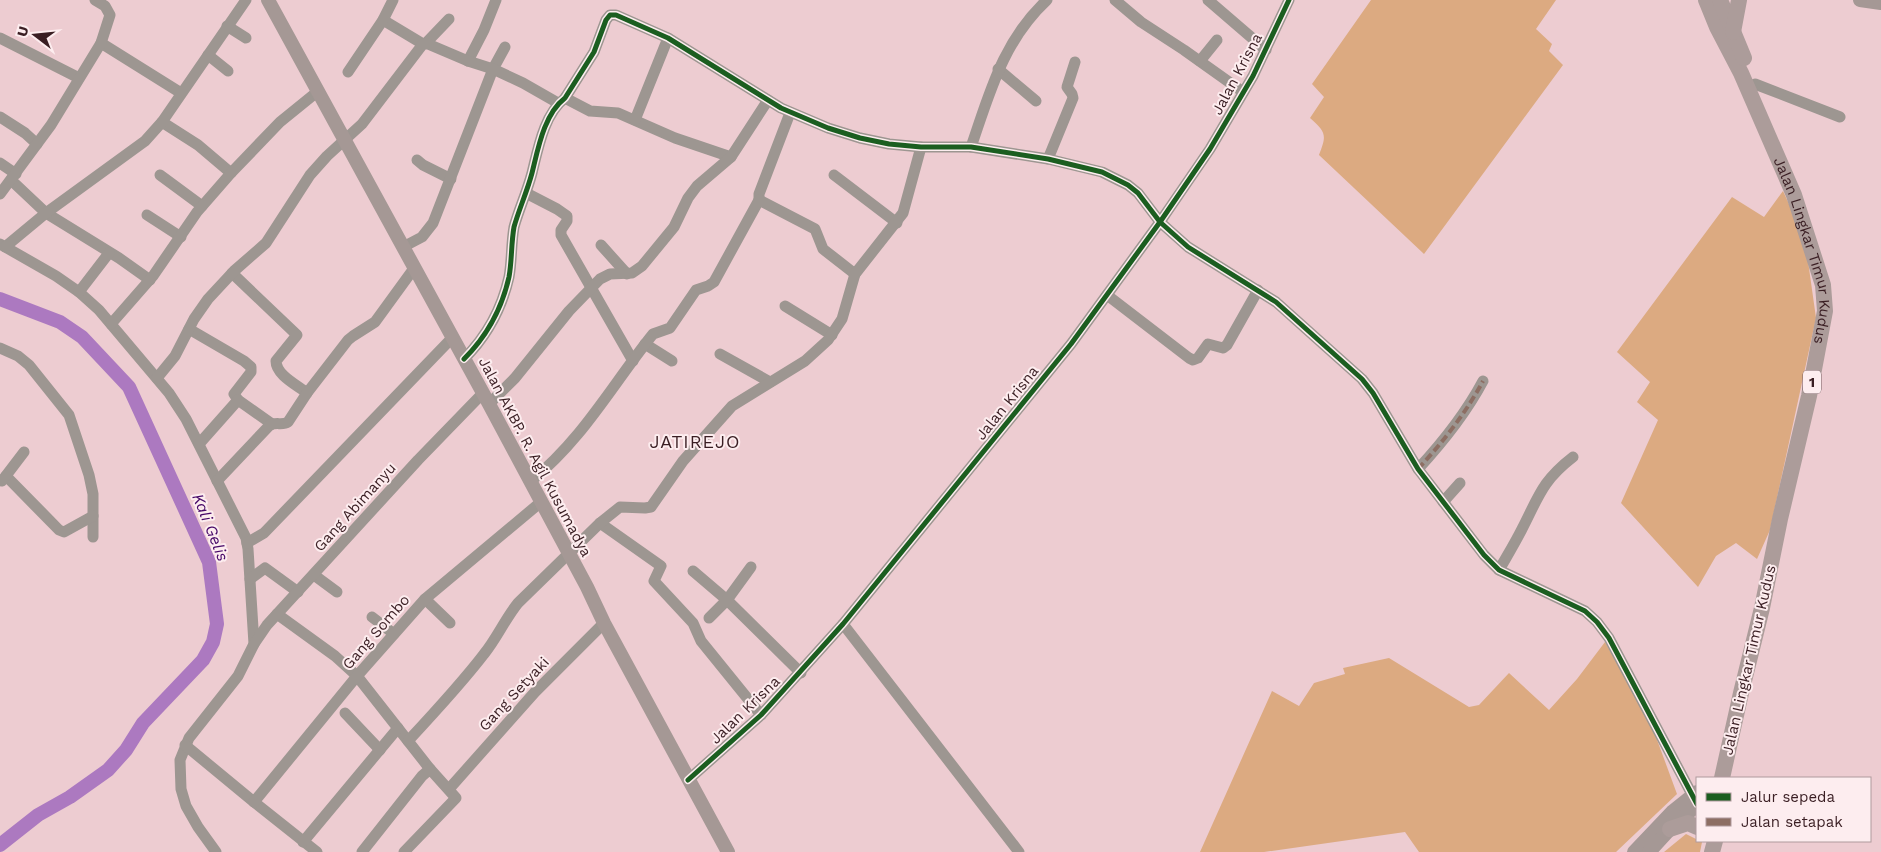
<svg xmlns="http://www.w3.org/2000/svg" width="1881" height="852" viewBox="0 0 1881 852" font-family="'Work Sans',sans-serif">
	<style>
		.green { fill: #dcaa81 }
		.lines { fill: none; stroke-linecap: round; stroke-linejoin: round }
		.river { stroke: #ac79c0; stroke-width: 14 }
		.minor { stroke: #9d9691; stroke-width: 11 }
		.major { stroke: #a59895; stroke-width: 14 }
		.highway { stroke: #ac9c9a; stroke-width: 16 }
		.quiet { stroke: #8d6e63; stroke-width: 4; stroke-dasharray: 8 4; stroke-linecap: butt }
		.cycleway-casing { stroke: #fdedef; stroke-width: 8 }
		.cycleway { stroke: #1b5e20; stroke-width: 5 }
		.labels { text-anchor: middle; stroke-width: 4; stroke-linejoin: round; paint-order: stroke }
		.shield { fill: #fdedef; stroke: #745c60; stroke-width: 1 }
		.shield-label { font-size: 14px; font-weight: bold; fill: #3a1e23 }
		.street-label { font-size: 15px; fill: #3a1e23; stroke: #fdedef }
		.water-label { font-size: 16px; font-style: italic; fill: #470868; stroke: #fdedef }
		.quarter-label { font-size: 18px; letter-spacing: 1px; fill: #3a1e23; stroke: #fdedef }
	</style>
	<rect width="100%" height="100%" fill="#edccd1"/>
	<!-- green -->
	<g class="green">
		<path d="M1371 0H1556L1536 29 1552 44 1549 51 1563 65 1424 254 1319 155C1327 135 1326 132 1310 118L1324 97 1312 84Z"/>
		<path d="M1783 191 1800 228 1807 254 1816 318 1770 530 1757 559 1736 543 1716 556 1698 587 1621 503 1658 420 1637 402 1650 382 1617 352 1732 197 1764 217Z"/>
		<path d="M1605 642 1632 690 1656 737 1677 794 1616 852H1419L1405 832 1264 852H1200L1272 691 1299 706 1314 683 1345 674 1343 668 1389 658 1469 707 1479 705 1509 673 1549 710 1577 679Z"/>
		<path d="M1686 834 1702 842 1700 852H1664Z"/>
	</g>
	<g class="lines">
		<!-- river -->
		<path class="river" d="M0 299 60 322 82 337 129 387 209 562 217 624 213 642 203 660 143 723 126 750 108 770 70 797 38 815 0 845"/>
		<!-- minor -->
		<g class="minor">
			<path d="M1115 0 1141 22 1184 50 1243 92"/>
			<path d="M1208 0 1266 50"/>
			<path d="M383 20 423 44"/>
			<path d="M227 26 246 38"/>
			<path d="M0 38 79 78"/>
			<path d="M101 43 181 93"/>
			<path d="M426 43 449 19"/>
			<path d="M208 55 228 71"/>
			<path d="M468 61 484 30 496 0"/>
			<path d="M1200 61 1217 40"/>
			<path d="M998 69 1036 101"/>
			<path d="M348 72 383 20 393 0"/>
			<path d="M1755 84 1840 117"/>
			<path d="M565 98 590 111 618 113 675 138 731 157"/>
			<path d="M0 117 25 133 37 144"/>
			<path d="M635 120 668 38"/>
			<path d="M162 122 198 145 231 173"/>
			<path d="M971 147C990 92 1003 41 1047 0"/>
			<path d="M1048 159 1073 98 1072 94 1067 87 1075 62"/>
			<path d="M417 160 423 165 451 179"/>
			<path d="M0 163 16 174"/>
			<path d="M160 175 202 206"/>
			<path d="M834 175 897 223"/>
			<path d="M11 180 46 213 119 258 150 280"/>
			<path d="M526 193 557 209 567 216V221L561 230V235L633 361"/>
			<path d="M0 194 51 125 101 43 110 15 105 6 95 0"/>
			<path d="M759 200V194L790 113"/>
			<path d="M147 215 181 237"/>
			<path d="M0 244 56 276 79 292 99 310 169 393 186 419 246 538 248 549 254 644 238 676 189 738 180 760 181 789 186 806 198 827 216 852"/>
			<path d="M601 245 627 274"/>
			<path d="M5 247 46 213 145 141 162 122 246 0"/>
			<path d="M403 247 422 237 433 223 493 69 505 47"/>
			<path d="M232 273 297 335 276 361C276 375 297 385 307 393"/>
			<path d="M79 292 109 253"/>
			<path d="M1107 295 1189 358 1193 360 1198 358 1208 344 1223 348 1227 345 1258 290"/>
			<path d="M785 306 832 335"/>
			<path d="M111 324 153 276 197 212 231 173 280 122 317 92"/>
			<path d="M189 329 244 361 251 367V372L234 394 238 400"/>
			<path d="M645 344 672 361"/>
			<path d="M0 348 18 356 29 365 69 415 89 475 93 494V537"/>
			<path d="M720 354 770 382"/>
			<path d="M464 359C486 337 502 308 509 277 512 261 511 244 514 227 519 209 527 192 532 173 538 149 544 114 565 98L594 52 606 20 610 15H616L668 38 781 108 828 128 860 138 889 144 921 147H971L1048 159 1102 172 1128 185 1138 193 1160 222 1188 247 1276 302 1362 379 1373 393 1418 469 1484 555 1499 570 1585 611 1597 622 1609 638 1696 802"/>
			<path d="M157 378 175 356 194 319 208 299 234 271 266 243 310 175 327 156 362 124 423 44H428L468 61 493 69 523 83 558 103"/>
			<path d="M489 404 515 378 569 311 600 279 610 274 632 273 642 266 674 227 688 198 697 186 731 157 768 100"/>
			<path d="M199 444 238 400 272 424"/>
			<path d="M1418 469C1442 443 1466 413 1483 381"/>
			<path d="M6 476 59 530 64 532 93 516"/>
			<path d="M2 481 24 452"/>
			<path d="M217 481 269 426C275 421 282 426 288 422L307 393 348 340 353 336 375 322 415 267"/>
			<path d="M531 481C583 439 612 385 653 334L670 328 696 290 708 286 714 282 759 200 815 229 823 249 855 274"/>
			<path d="M1443 502 1460 483"/>
			<path d="M600 523 661 566 654 581 693 623 701 641 761 715"/>
			<path d="M247 543 264 533 452 338"/>
			<path d="M1499 570C1507 556 1515 543 1522 529 1539 496 1542 481 1573 457"/>
			<path d="M693 571 727 600 801 673"/>
			<path d="M314 575 337 592"/>
			<path d="M250 579 265 568 298 592"/>
			<path d="M425 599 450 623"/>
			<path d="M277 614 335 656 357 676 430 769"/>
			<path d="M372 617 394 634"/>
			<path d="M709 618 727 600 751 567"/>
			<path d="M843 624 1019 852"/>
			<path d="M254 644 267 625 418 460 483 393"/>
			<path d="M345 713 380 750"/>
			<path d="M408 741C434 713 461 684 484 654 497 638 505 619 518 603L600 523 620 507 645 508 651 507 683 461 732 406 805 361 828 340 842 319 855 274 903 213 921 147"/>
			<path d="M185 745 254 802 317 852"/>
			<path d="M688 780 761 715 843 624 1071 344 1160 222 1210 149 1253 76 1289 0"/>
			<path d="M449 789 535 692 604 623"/>
			<path d="M254 802 357 676 425 599 541 502"/>
			<path d="M303 842 398 728"/>
			<path d="M362 852 422 776 430 769 456 798 404 852"/>
		</g>
		<!-- major -->
		<g class="major">
			<path d="M268 0 489 404 587 587 604 623 728 852"/>
			<path d="M1860 0 1881 3"/>
			<path d="M1634 852 1672 812 1697 792"/>
			<path d="M1649 852 1670 829 1697 805"/>
		</g>
		<!-- highway -->
		<g class="highway">
			<path id="s1" d="M1706 0 1717 27 1741 73 1794 195 1823 285 1825 311 1809 396 1780 519 1762 608 1741 693 1722 778"/>
			<path d="M1720 0 1744 58"/>
			<path d="M1733 32 1739 0"/>
			<path d="M1670 829 1688 823 1697 827"/>
			<path d="M1712 852 1715 841"/>
		</g>
		<!-- quiet -->
		<path class="quiet" d="M1418 469C1442 443 1466 413 1483 381"/>
		<defs>
			<g id="cycleway">
				<path d="M464 359C486 337 502 308 509 277 512 261 511 244 514 227 519 209 527 192 532 173 538 149 544 114 565 98L594 52 606 20 610 15H616L668 38 781 108 828 128 860 138 889 144 921 147H971L1048 159 1102 172 1128 185 1138 193 1160 222 1188 247 1276 302 1362 379 1373 393 1418 469 1484 555 1499 570 1585 611 1597 622 1609 638 1697 804"/>
				<path d="M688 780 761 715 843 624 1071 344 1160 222 1210 149 1253 76 1289 0"/>
			</g>
		</defs>
		<!-- cycleway casing -->
		<use href="#cycleway" class="cycleway-casing"/>
		<!-- cycleway -->
		<use href="#cycleway" class="cycleway"/>
	</g>
	<g class="labels">
		<!-- shield labels -->
		<rect class="shield" x="1803" y="370.5" width="18" height="23" rx="4"/>
		<g class="shield-label">
			<text x="1812" y="387">1</text>
		</g>
		<!-- street labels -->
		<g class="street-label">
			<text transform="translate(1237 74) rotate(-62)" y="5">Jalan Krisna</text>
			<text dy="5" stroke="none"><textPath href="#s1" startOffset="271">Jalan Lingkar Timur Kudus</textPath></text>
			<text transform="translate(1007 403) rotate(-51)" y="5">Jalan Krisna</text>
			<text transform="translate(535 457) rotate(62)" y="5">Jalan AKBP. R. Agil Kusumadya</text>
			<text transform="translate(355 507) rotate(-48)" y="5">Gang Abimanyu</text>
			<text transform="translate(376 632) rotate(-49)" y="5">Gang Sombo</text>
			<text transform="translate(1749 660) rotate(-77)" y="5">Jalan Lingkar Timur Kudus</text>
			<text transform="translate(514 694) rotate(-47)" y="5">Gang Setyaki</text>
			<text transform="translate(745 710) rotate(-44)" y="5">Jalan Krisna</text>
		</g>
		<!-- water labels -->
		<g class="water-label">
			<text transform="translate(211 527) rotate(68)" y="6">Kali Gelis</text>
		</g>
		<!-- quarter labels -->
		<g class="quarter-label">
			<text x="695" y="448">JATIREJO</text>
		</g>
	</g>
	<!-- legend -->
	<rect x="1696" y="777" width="175" height="65" fill="#fdedef" stroke="#af9a9d"/>
	<rect x="1706" y="793" width="25" height="8" fill="#1b5e20" stroke="#af9a9d"/>
	<text x="1741" y="802" font-size="15" fill="#3a1e23">Jalur sepeda</text>
	<rect x="1706" y="818" width="25" height="8" fill="#8d6e63" stroke="#af9a9d"/>
	<text x="1741" y="827" font-size="15" fill="#3a1e23">Jalan setapak</text>
	<!-- north arrow -->
	<g transform="translate(35 35) rotate(286)" stroke="#fdedef" stroke-width="4" paint-order="stroke">
	<path d="M0-4L9 19L0 12L-9 19Z" fill="#3a1e23"/>
	<text y="-8" font-size="14" font-weight="bold" text-anchor="middle" fill="#3a1e23">U</text>
	</g>
</svg>
